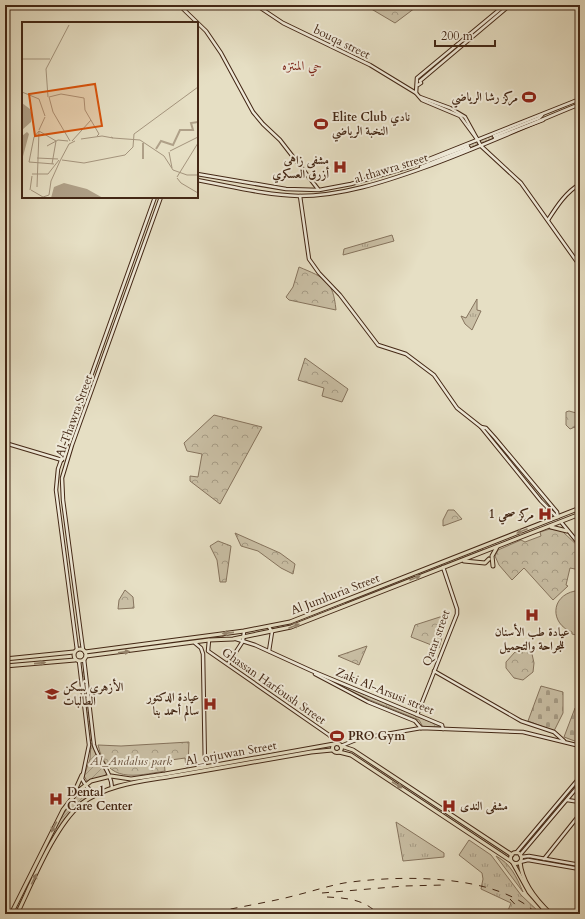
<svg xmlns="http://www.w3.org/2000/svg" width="585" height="919" viewBox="0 0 585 919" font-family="Cardo,Amiri,serif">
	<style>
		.grass { fill: url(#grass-tufts); stroke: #86745e }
		.cemetery { fill: url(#cemetery-stones); stroke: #86745e }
		.park { fill: url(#park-crowns); stroke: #86745e }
		.garden { fill: url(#garden-furrows); stroke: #86745e }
		.pitch { fill: #cac0a6; stroke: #86745e }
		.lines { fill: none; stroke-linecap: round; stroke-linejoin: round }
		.secondary-tunnel { stroke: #c5baa1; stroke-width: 2.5; stroke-dasharray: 2.5 1; stroke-linecap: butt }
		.secondary-casing { stroke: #432715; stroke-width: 4.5 }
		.primary-casing { stroke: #432715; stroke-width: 5 }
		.secondary { stroke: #efead9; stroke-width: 2.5 }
		.primary { stroke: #e6dfc4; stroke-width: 3 }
		.rail { stroke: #432715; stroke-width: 1; stroke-dasharray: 7 7; stroke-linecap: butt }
		.oneway { fill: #94836c }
		.labels { text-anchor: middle; stroke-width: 4; stroke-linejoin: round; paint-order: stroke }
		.street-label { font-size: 12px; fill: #432715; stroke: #efead9 }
		.poi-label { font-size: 12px; font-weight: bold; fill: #432715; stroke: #efead9; text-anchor: start }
		.park-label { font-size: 12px; font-style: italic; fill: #654d39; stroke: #efead9 }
		.neighbourhood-label { font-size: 13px; fill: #7a1f14; stroke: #efead9 }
		.inset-river { fill: none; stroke: #afa088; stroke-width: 2 }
		.inset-road { fill: none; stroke: #a5957e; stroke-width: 1 }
		.view { fill: #d8540d; fill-opacity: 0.15; stroke: #d8540d; stroke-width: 2 }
		.inset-edge { fill: none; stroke: #432715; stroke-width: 2 }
	</style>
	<defs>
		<pattern id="grass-tufts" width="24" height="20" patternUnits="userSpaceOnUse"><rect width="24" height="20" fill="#cac0a6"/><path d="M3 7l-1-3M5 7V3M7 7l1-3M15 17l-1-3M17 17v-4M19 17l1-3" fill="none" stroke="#a69c86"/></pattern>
		<pattern id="cemetery-stones" width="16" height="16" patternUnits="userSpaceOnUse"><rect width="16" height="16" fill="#cac0a6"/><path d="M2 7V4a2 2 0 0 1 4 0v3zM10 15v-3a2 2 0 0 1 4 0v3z" fill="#a69c86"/></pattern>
		<pattern id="park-crowns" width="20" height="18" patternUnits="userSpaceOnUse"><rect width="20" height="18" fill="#cac0a6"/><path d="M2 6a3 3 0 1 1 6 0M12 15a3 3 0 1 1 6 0" fill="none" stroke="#a69c86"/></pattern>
		<pattern id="garden-furrows" width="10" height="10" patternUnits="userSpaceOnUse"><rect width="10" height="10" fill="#cac0a6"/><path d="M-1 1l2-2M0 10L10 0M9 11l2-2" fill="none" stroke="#a69c86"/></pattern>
	</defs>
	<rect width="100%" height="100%" fill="#e6dfc4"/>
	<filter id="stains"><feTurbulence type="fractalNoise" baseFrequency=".005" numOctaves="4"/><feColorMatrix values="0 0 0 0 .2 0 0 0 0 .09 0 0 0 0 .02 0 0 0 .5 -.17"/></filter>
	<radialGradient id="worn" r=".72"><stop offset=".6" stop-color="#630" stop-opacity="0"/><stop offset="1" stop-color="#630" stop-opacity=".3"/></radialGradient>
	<!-- grass -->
	<g class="grass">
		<path d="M392 235 394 241 343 255 344 249Z"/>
		<path d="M477 299V310L481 311 472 330 465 324 461 316 466 318Z"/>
		<path d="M481 548 483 550 345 603V602Z"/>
		<path d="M223 635V637L89 655 88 653Z"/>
		<path d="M332 681 438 725 440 727H423L419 720 370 700 331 682Z"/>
		<path d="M396 822 444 853V857L403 861Z"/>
		<path d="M469 840 491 855 521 895 541 914H509L507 913 511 903 481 889 483 879 482 873 459 855Z"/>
		<path d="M496 856C511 864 516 876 523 892Z"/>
	</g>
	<!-- cemetery -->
	<g class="cemetery">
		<path d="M541 686 563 692V713L554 731 528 721Z"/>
		<path d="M575 708 580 709V743L564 737Z"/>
	</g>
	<!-- park -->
	<g class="park">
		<path d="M368 5H419L395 23 368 7Z"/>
		<path d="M299 267C325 278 333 280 336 310L289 300 286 297 293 287Z"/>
		<path d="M305 358 348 389 342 402 322 396 324 388 298 380Z"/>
		<path d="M569 411 580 414V425L570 429 566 425V412Z"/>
		<path d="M214 415 262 427 220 504 190 481V476L198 477 202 454 187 451 184 443Z"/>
		<path d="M448 510H454L462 519 443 526V520Z"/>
		<path d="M550 529 562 531 580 548V570L570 568 566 585 568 586 553 600 524 568 512 580 499 565 495 556 498 550 521 540 525 542 541 536 540 532Z"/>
		<path d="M235 533 280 553 295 564 293 574 281 568 258 551 241 546Z"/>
		<path d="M218 541 231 546 226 582H220L217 560 210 546Z"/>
		<path d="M125 590 133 597 134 608 118 609 119 600Z"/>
		<path d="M446 615V623L439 648 411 637 415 625Z"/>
		<path d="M367 646 359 665 338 656Z"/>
		<path d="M524 650 532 654 534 663 533 672 523 680 514 678 506 668V662L515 652Z"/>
		<path d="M189 742 188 767H186L185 758 164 761 165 771C135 776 107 784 98 745L121 746Z"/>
	</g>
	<!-- garden -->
	<g class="garden">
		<path d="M84 670 92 740 89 741 82 674Z"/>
		<path d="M93 743 97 758 107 774 104 776 87 781 84 776 90 759 91 744Z"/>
		<path d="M87 788 89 792 88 796 65 818 43 859H41C45 846 73 790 87 788Z"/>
	</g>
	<!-- pitch -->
	<path class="pitch" d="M575 591 580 592V636L572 634V632C550 624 550 596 575 591Z"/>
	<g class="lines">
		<!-- secondary-tunnel -->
		<g class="secondary-tunnel">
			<path d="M468 146 494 136"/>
			<path d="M469 148 495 138"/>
		</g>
		<defs>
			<g id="secondary">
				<path d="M179 5 206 31 221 53 253 112 263 124 280 140 318 189"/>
				<path d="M256 5 283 23 370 65 416 93 422 100 460 116 477 139"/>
				<path d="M418 85 421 83 420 81 510 5"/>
				<path d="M416 93 417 78 505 5"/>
				<path d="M420 97 450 108 465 117 481 146 521 183 580 266"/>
				<path d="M494 136 539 118 542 115"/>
				<path d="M495 138 543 120"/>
				<path d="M420 164 468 146"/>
				<path d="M421 167 469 148"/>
				<path d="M197 174 286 189 319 190 351 184 409 167 580 99"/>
				<path d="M197 180C231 186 264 195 299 196 341 196 384 182 423 168 476 149 528 125 580 104"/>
				<path d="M300 196 309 259 319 273 340 295 378 345 406 354 434 375 457 408 481 427 541 501 557 517"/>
				<path d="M548 220C557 206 566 192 580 184"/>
				<path d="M481 427 486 428 495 438 557 512 558 517"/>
				<path d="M5 443 62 460"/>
				<path d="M561 522 580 545"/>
				<path d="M269 627 272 632 269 651"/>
				<path d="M236 639 255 645 312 671 437 723 442 725 443 729"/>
				<path d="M209 640 208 651 329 735 338 744"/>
				<path d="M195 643 201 648 203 654 205 767"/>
				<path d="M77 650 56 490 58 469 65 449 155 197"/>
				<path d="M83 650 63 500 62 478 72 445 161 197"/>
				<path d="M84 659 94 745C99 761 111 771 112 788"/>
				<path d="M79 661 89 745 82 779 87 787 96 795"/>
				<path d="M228 664 243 641 244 631"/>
				<path d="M434 671 521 721 554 732 564 741"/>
				<path d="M315 674 368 702 415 721 421 728"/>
				<path d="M417 715 457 614V609L443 567"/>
				<path d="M341 746 358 739 421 728 523 732 580 746"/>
				<path d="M567 800 580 802"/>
				<path d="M516 853 580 777"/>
				<path d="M520 855 580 784"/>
				<path d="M521 857 529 856 580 865"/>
				<path d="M544 859 580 814"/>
				<path d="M520 862 528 860 580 869"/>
			</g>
			<g id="primary">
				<path d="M551 527 567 531"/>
				<path d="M464 561 485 563 489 559"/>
				<path d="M493 566 492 556 497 547"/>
				<circle cx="80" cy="655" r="6"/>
				<path d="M85 652 244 631 290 622 580 508"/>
				<path d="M86 656 209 640 233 639 291 627 580 514"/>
				<path d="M5 659 74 652"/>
				<path d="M5 666 75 660"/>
				<circle cx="337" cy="748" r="4.5"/>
				<path d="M341 746 353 750 512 855"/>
				<path d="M339 752 351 755 511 861"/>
				<path d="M73 795 82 775"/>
				<circle cx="516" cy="858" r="5.5"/>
				<path d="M520 862C522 882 537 901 551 914"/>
				<path d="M513 863 529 892 548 914"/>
				<path d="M11 914 63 810 77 792 91 781 111 776 131 779 165 774 334 744"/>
				<path d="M17 914C32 883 55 825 81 804 108 783 146 781 179 775 223 767 267 760 311 752L332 750"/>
			</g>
		</defs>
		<!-- secondary casing -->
		<use href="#secondary" class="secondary-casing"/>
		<!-- primary casing -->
		<use href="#primary" class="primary-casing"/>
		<!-- secondary -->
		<use href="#secondary" class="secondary"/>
		<!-- primary -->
		<use href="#primary" class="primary"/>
		<!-- rail -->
		<g class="rail">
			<path d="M322 893 404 886 444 885"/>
			<path d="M327 897C346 898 364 899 378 914"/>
			<path d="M510 899 524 914"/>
			<path d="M217 912C243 906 271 902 297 895 313 891 328 886 344 883 398 875 496 873 537 914"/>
		</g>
	</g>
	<!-- one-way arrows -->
	<defs><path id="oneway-solid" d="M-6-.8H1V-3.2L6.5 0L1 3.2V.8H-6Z"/></defs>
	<g class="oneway">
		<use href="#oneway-solid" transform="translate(522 531) rotate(158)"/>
		<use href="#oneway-solid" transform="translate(415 578) rotate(-22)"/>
		<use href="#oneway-solid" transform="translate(294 626) rotate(-21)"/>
		<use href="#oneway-solid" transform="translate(228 633) rotate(174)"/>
		<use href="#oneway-solid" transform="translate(124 652) rotate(-7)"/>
		<use href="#oneway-solid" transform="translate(40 663) rotate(-6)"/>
		<use href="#oneway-solid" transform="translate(397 785) rotate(33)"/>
		<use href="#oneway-solid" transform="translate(54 827) rotate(117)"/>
		<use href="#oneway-solid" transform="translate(34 879) rotate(-64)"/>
	</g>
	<!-- icons -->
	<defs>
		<symbol id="stadium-bare" viewBox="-9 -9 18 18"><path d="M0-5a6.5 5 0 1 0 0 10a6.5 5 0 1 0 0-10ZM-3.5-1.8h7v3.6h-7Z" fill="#8f2418" stroke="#efead9" stroke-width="2.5" paint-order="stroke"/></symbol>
		<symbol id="hospital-bare" viewBox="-9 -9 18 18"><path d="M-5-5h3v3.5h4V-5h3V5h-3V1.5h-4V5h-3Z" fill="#8f2418" stroke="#efead9" stroke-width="2.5" paint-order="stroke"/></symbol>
		<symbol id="university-bare" viewBox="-9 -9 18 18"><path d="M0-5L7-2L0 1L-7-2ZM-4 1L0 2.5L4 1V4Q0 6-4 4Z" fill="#8f2418" stroke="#efead9" stroke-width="2.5" paint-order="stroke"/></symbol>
	</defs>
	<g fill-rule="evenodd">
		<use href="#stadium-bare" x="519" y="87" width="20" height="20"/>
		<use href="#stadium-bare" x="311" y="114" width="20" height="20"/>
		<use href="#hospital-bare" x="330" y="157" width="20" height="20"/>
		<use href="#hospital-bare" x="535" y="504" width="20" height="20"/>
		<use href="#hospital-bare" x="522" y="605" width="20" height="20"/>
		<use href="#university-bare" x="42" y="684" width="20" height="20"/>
		<use href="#hospital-bare" x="200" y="694" width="20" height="20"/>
		<use href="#stadium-bare" x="327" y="726" width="20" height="20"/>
		<use href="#hospital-bare" x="46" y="789" width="20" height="20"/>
		<use href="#hospital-bare" x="439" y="796" width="20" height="20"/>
	</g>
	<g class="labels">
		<!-- street labels -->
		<g class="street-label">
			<text transform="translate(342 42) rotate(26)" y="4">bouqa street</text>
			<text transform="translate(391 168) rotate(-17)" y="4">al thawra street</text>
			<text transform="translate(74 416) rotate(-70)" y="4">Al Thawra Street</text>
			<text transform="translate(335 594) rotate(-21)" y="4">Al Jumhuria Street</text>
			<text transform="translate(436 638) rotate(-70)" y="4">Qatar street</text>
			<text transform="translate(274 686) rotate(35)" y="4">Ghassan Harfoush Street</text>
			<text transform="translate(385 691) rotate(22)" y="4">Zaki Al-Arsusi street</text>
			<text transform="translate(231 753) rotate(-10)" y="4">Al_orjuwan Street</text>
		</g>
		<!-- poi labels -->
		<g class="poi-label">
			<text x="518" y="101" text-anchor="end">مركز رشا الرياضي</text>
			<text x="332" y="121">Elite Club نادي<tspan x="332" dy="14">النخبة الرياضي</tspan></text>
			<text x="329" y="164" text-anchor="end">مشفى زاهي<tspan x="329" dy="14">أزرق العسكري</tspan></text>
			<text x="534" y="518" text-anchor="end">مركز صحي 1</text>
			<text x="532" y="636" text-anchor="middle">عيادة طب الأسنان<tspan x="532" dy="14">للجراحة والتجميل</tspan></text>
			<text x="63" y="691">الأزهري لسكن<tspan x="63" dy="14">الطالبات</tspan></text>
			<text x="199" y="701" text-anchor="end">عيادة الدكتور<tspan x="199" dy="14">سالم أحمد بنا</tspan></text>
			<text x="348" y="740">PRO Gym</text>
			<text x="67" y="796">Dental<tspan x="67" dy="14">Care Center</tspan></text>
			<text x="460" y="810">مشفى الندى</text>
		</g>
		<!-- park labels -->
		<g class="park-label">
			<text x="131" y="765">Al_Andalus park</text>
		</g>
		<!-- neighbourhood labels -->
		<g class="neighbourhood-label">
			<text x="302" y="70">حي المنتزه</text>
		</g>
	</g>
	<!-- overview -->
	<g transform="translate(22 22)">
		<rect width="176" height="176" fill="#e6dfc4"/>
		<path d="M0 81 8 87 10 94 9 100 0 108ZM5 110 7 112 0 138V114ZM42 161 65 167 81 176H29L32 165Z" fill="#afa088"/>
		<path class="inset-river" d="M134 127 139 119 151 123 158 108H171L169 101 176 100M121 137V121"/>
		<path class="inset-road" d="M0 37H28M0 70 17 77 23 94M26 75 24 47 47 3M27 75 31 90 48 119M27 75 39 72 62 76M62 76 63 88 77 112 75 114M17 108 23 95M17 109 12 115 7 140 32 142M17 109 34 119 30 142M91 116 118 118 142 134 151 148 165 153H176M59 117 80 114 91 116 89 115M50 119 69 98M25 124 36 118 46 119M148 129 176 115M147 130 150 146M15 136 36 137M40 138 62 141 103 133 111 125 112 112 176 65M38 139 47 122 53 119M10 152H26L37 138M155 155 176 121M155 156 159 161 176 171M15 165 17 109M8 168 10 154M9 168 21 175M21 175 27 173 29 159 38 139"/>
		<path class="view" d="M73 62 80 104 13 114 7 72Z"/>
		<rect width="176" height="176" class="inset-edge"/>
	</g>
	<!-- margin -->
	<rect width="585" height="919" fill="none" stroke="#e6dfc4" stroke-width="20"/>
	<rect x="6" y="6" width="573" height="907" fill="none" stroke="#432715" stroke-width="2"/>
	<rect x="10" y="10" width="565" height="899" fill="none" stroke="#432715"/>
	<!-- scale -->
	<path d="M435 40v6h60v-6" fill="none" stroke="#432715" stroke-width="2"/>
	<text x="441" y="40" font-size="12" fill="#432715" stroke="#efead9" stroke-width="3" paint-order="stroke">200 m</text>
	<rect width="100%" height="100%" filter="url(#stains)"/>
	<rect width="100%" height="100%" fill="url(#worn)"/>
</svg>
